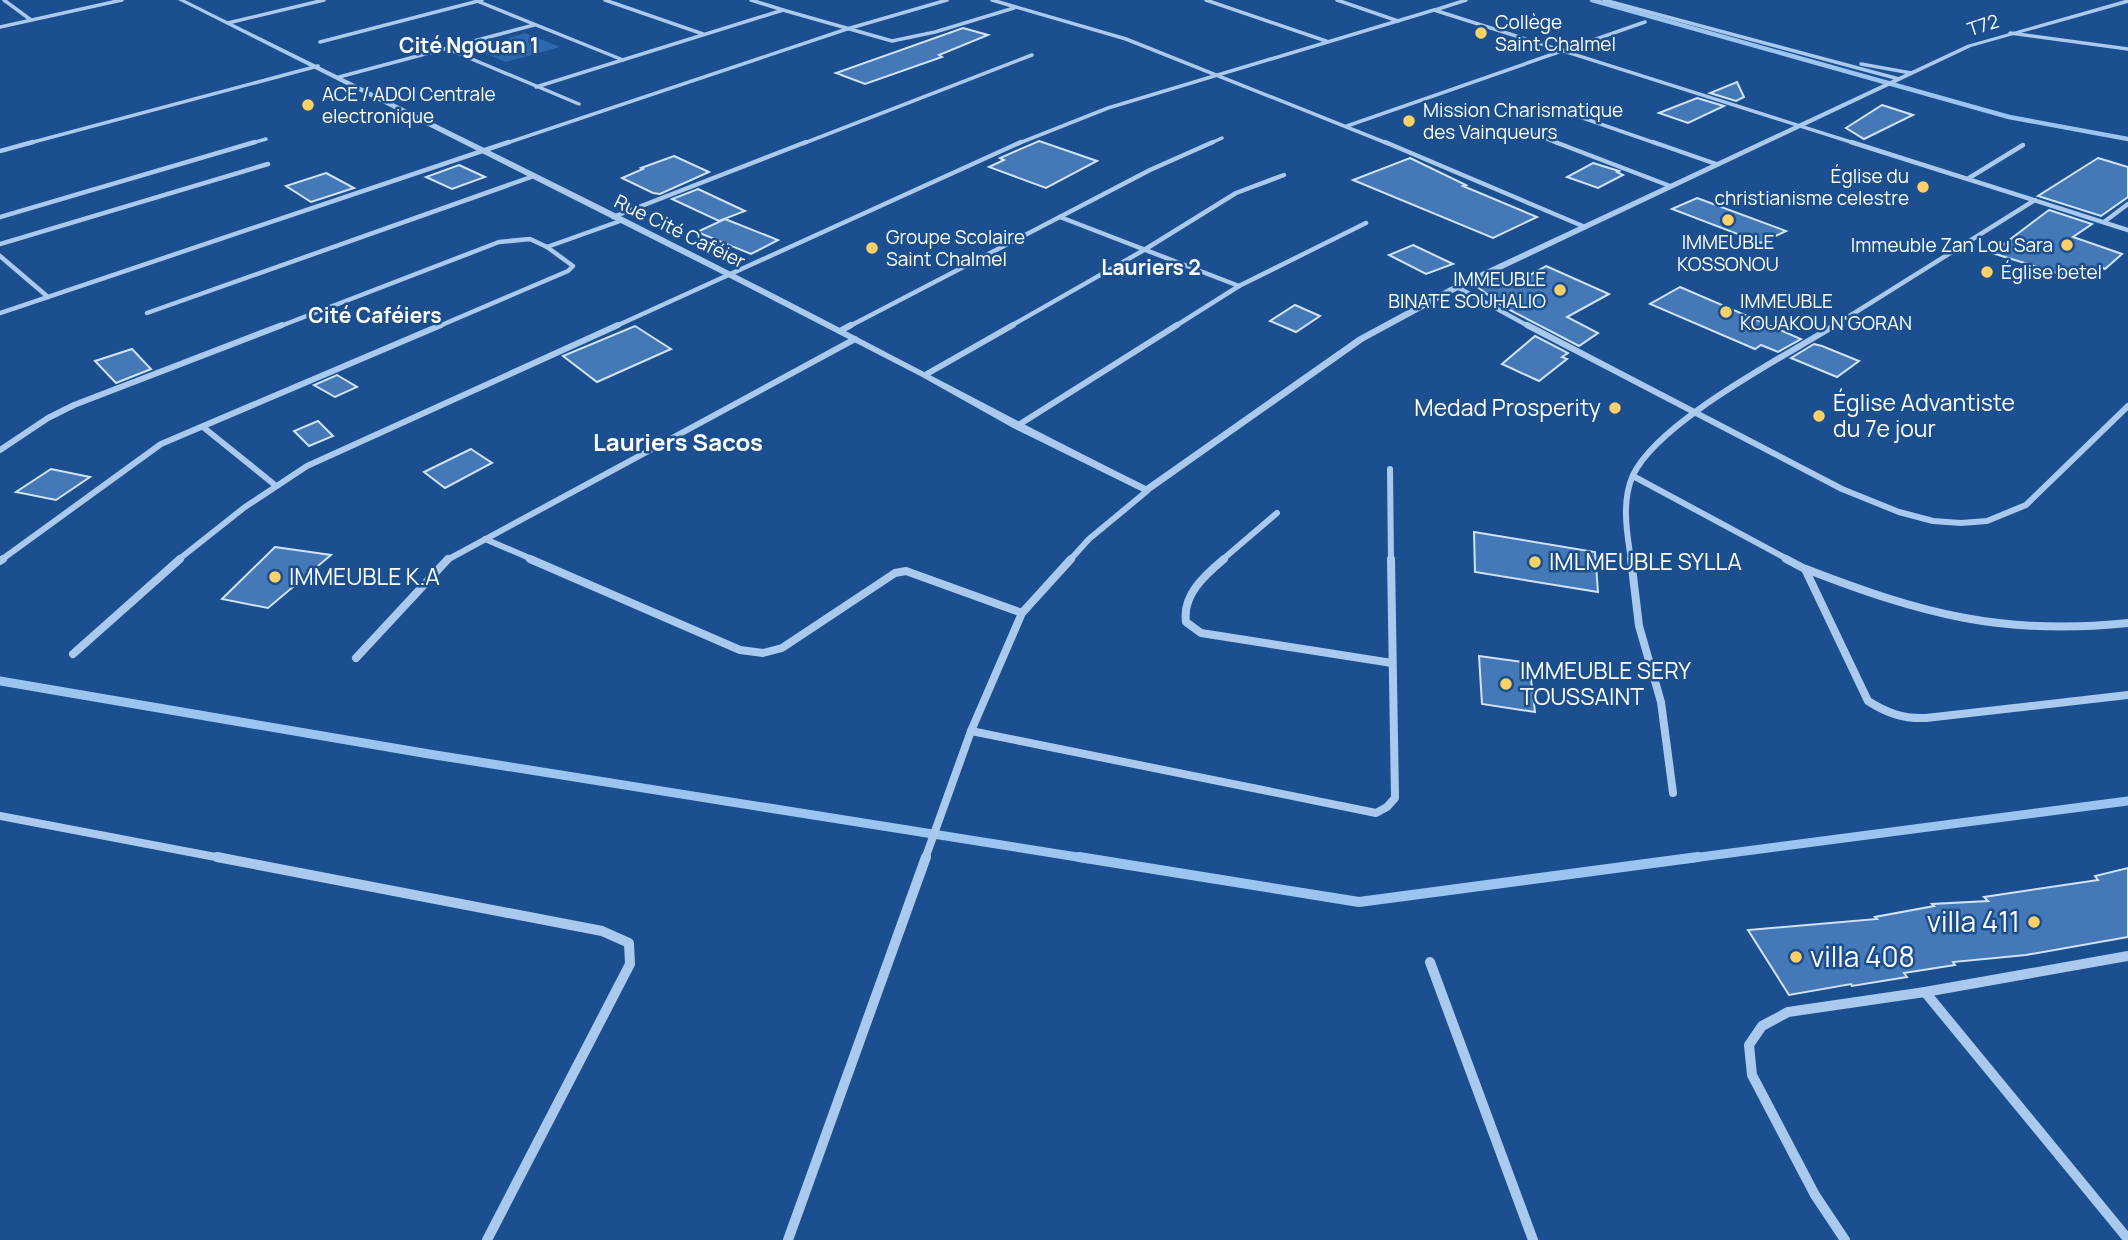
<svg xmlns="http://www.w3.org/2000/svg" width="2128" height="1240" viewBox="0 0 2128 1240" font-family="Manrope,sans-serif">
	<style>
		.green { fill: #2e69ad }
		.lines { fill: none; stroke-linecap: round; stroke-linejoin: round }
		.stream-far2 { stroke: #9cc4f0; stroke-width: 4.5 }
		.stream-far1 { stroke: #9cc4f0; stroke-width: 9 }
		.stream { stroke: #9cc4f0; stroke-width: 10 }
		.building { fill: #4478b7; stroke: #cfe3fa; stroke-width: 2 }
		.minor-far4 { stroke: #a9c9ee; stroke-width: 3.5 }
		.minor-far3 { stroke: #a9c9ee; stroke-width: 4.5 }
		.minor-far2 { stroke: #a9c9ee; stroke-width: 6 }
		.minor-far1 { stroke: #a9c9ee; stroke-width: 8 }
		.minor { stroke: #a9c9ee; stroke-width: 10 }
		.tertiary { fill: #a9c9ee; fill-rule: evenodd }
		.poi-dot { fill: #ffd166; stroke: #1b4f8f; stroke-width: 2.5 }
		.labels { text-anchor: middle; stroke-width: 5; stroke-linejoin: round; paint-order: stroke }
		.far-poi-label { font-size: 19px; fill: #fff; stroke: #1b4f8f; text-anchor: start }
		.far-street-label { font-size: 19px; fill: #fff; stroke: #1b4f8f }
		.far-neighbourhood-label { font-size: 21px; font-weight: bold; fill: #fff; stroke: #1b4f8f }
		.poi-label { font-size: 23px; fill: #fff; stroke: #1b4f8f; text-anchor: start }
		.neighbourhood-label { font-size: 24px; font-weight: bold; fill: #fff; stroke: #1b4f8f }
		.near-poi-label { font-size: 28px; fill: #fff; stroke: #1b4f8f; text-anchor: end }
	</style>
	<rect width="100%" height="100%" fill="#1b4f8f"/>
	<!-- green -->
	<path class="green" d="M525 33 560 47 506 62 474 49Z"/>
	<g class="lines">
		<!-- stream-far2 -->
		<path class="stream-far2" d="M1592 0 2009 117 2128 139"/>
		<!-- stream-far1 -->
		<g class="stream-far1">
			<path d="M0 681 429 754 1090 859"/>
			<path d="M1685 859 2128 801"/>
		</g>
		<!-- stream -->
		<path class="stream" d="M1079 857 1359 902 1698 857"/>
	</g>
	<!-- building -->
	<g class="building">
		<path d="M963 28 988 35 939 55 942 57 865 84 836 73Z"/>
		<path d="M1737 82 1744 97 1736 101 1710 93Z"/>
		<path d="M1697 98 1724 106 1688 123 1659 113Z"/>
		<path d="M1882 105 1913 115 1864 139 1846 128Z"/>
		<path d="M1039 141 1097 161 1046 188 989 167 1004 160 1000 158Z"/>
		<path d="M674 156 709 172 660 194 653 193 622 178 643 169 641 168Z"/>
		<path d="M1410 158 1466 185 1463 186 1537 217 1493 238 1353 180Z"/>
		<path d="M2098 158 2128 167V197L2101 216 2038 196Z"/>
		<path d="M1593 163 1619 171 1617 172 1623 175 1598 188 1567 177Z"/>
		<path d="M459 165 485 177 452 189 426 177Z"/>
		<path d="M326 173 354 188 311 202 286 186Z"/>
		<path d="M698 189 745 211 719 221 672 199Z"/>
		<path d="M1697 198 1786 231 1761 243 1672 209Z"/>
		<path d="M2049 210 2092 224 2073 237 2122 254 2105 269 2101 267 2077 279 1992 253Z"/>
		<path d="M725 219 778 240 751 254 697 232Z"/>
		<path d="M1413 245 1453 264 1426 274 1389 255Z"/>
		<path d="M1546 266 1609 294 1567 317 1598 333 1579 346 1502 306 1475 285 1489 278 1508 287Z"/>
		<path d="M1680 287 1801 339 1778 352 1761 345 1755 349 1650 304Z"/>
		<path d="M1295 305 1320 316 1296 332 1270 321Z"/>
		<path d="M635 326 671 349 597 382 563 356Z"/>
		<path d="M1535 336 1568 353 1562 357 1567 359 1539 381 1502 364Z"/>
		<path d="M1814 344 1822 346 1859 361 1837 377 1791 358Z"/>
		<path d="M132 349 151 369 116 383 95 361Z"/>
		<path d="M337 375 357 387 335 397 314 385Z"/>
		<path d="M318 421 333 436 309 446 294 431Z"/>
		<path d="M471 449 492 463 445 488 424 472Z"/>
		<path d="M51 469 90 477 56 500 16 492Z"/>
		<path d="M1474 532 1595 552 1598 592 1475 572Z"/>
		<path d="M275 547 331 555 268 608 222 599Z"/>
		<path d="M1479 656 1529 663 1535 712 1482 704Z"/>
		<path d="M2128 868V937L2026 955 1953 962 1955 965 1904 973 1907 977 1852 986 1851 984 1789 995 1748 930 1877 919 1875 917 1934 906 1932 904 1988 901 1984 897 2098 880 2095 876Z"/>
	</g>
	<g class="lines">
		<!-- minor-far4 -->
		<g class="minor-far4">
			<path d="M4 0 31 20"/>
			<path d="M605 0 703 34"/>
			<path d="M992 0 1126 39 1389 144"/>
			<path d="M1206 0 1326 41"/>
			<path d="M1337 0 1398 21"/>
			<path d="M1604 0 1899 79"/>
			<path d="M477 1 623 60"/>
			<path d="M783 10 892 41 935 32 1014 8"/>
			<path d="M1435 10 1466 0"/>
			<path d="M228 23 324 0"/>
			<path d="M0 27 122 0"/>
			<path d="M2010 33 2128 49"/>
			<path d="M320 42 482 0"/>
			<path d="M448 49 579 104"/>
			<path d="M1861 64 1911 73"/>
			<path d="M339 77 534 25"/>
			<path d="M536 87 783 10 751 0"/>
			<path d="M1554 108 1658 144"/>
			<path d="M1347 126 1645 22"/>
			<path d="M1523 130 1560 144"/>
			<path d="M26 144 318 66"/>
			<path d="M249 144 266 139"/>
			<path d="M504 144 847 29 947 0"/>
			<path d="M802 144 1032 55"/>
			<path d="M1017 144 1108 108 1434 10 1857 144"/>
			<path d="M1209 144 1222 138"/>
		</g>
		<!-- minor-far3 -->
		<g class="minor-far3">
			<path d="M1385 142 1585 227"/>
			<path d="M1555 142 1670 186"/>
			<path d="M1653 142 1716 164"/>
			<path d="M1851 142 2128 230"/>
			<path d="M0 151 33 142"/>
			<path d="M1969 178 2023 145"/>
			<path d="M0 217 255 142"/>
			<path d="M613 217 806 142"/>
			<path d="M1060 217 1239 286"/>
			<path d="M2104 222 2128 204"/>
			<path d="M0 244 268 164"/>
			<path d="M0 256 48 297"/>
			<path d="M1457 287 1530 327"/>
			<path d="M0 313 509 142"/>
			<path d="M147 313 534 176"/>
			<path d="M278 327 499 242 530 239 547 247 620 221"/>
			<path d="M437 327 568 271 573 266 547 247"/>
			<path d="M614 327 1021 142"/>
			<path d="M848 327 1150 170 1213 142"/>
			<path d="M1009 327 1144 250 1236 193 1284 175"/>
			<path d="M1174 327 1239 286 1366 223"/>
			<path d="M1832 327 2035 200"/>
		</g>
		<!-- minor-far2 -->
		<g class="minor-far2">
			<path d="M1527 325 1842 489 1899 512 1933 521 1961 523 1987 521 2026 505 2128 406"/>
			<path d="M840 331 851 325"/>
			<path d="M925 375 1013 325"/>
			<path d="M1017 426 1177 325"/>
			<path d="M203 427 275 485"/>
			<path d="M0 450 48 418 74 405 282 325"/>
			<path d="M1390 469 1391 560"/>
			<path d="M1633 476 1789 560"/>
			<path d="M485 539 534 560"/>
			<path d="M1 560 161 444 441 325"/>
			<path d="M178 560 245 507 307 466 618 325"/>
			<path d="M447 560 855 339"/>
			<path d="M1070 560 1089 539 1147 491"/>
			<path d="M1222 560 1277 513"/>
			<path d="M1631 560C1627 533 1621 502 1633 475 1659 421 1782 358 1835 325"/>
		</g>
		<!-- minor-far1 -->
		<g class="minor-far1">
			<path d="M530 559 740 650 763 653 782 648 895 573 906 571 1022 613"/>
			<path d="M1224 559C1205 575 1182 595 1186 622L1201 633 1392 663"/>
			<path d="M1631 559 1639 626 1661 702 1673 793"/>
			<path d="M1786 559 1805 569 1868 701C1887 713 1903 719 1926 718L2128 695"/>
			<path d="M0 561 3 559"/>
			<path d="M1806 569C1922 614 2003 636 2128 623"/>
			<path d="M73 654 180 559"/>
			<path d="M356 658 448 559"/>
			<path d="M971 731 1376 813 1387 807 1395 798 1391 559"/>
			<path d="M0 816 226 859"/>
			<path d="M925 859 971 731 1022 613 1071 559"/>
		</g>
		<!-- minor -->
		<g class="minor">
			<path d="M217 857 602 931 629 943 630 964 487 1240"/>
			<path d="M1430 962 1533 1240"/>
			<path d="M1925 992 2128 1239"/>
			<path d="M788 1240 926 857"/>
			<path d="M1845 1240 1815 1195 1752 1075 1749 1045 1762 1026 1788 1012 1925 992 2128 956"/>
		</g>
		<!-- tertiary -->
		<path class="tertiary" d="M178 0H185C368 91 551 180 733 273 871 343 1007 417 1146 486L1358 337 1454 285 1967 45 2125 0H2128V3L1971 47 1460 289 1364 341 1147 494 1013 428 922 377 726 276Z"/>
	</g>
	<!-- markers -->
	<g class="poi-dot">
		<circle cx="1481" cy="33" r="7"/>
		<circle cx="308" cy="105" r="7"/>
		<circle cx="1409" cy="121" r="7"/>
		<circle cx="1923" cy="187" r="7"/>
		<circle cx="1728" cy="220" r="7"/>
		<circle cx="2067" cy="245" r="7"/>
		<circle cx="872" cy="248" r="7"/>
		<circle cx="1987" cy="272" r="7"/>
		<circle cx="1560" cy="290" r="7"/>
		<circle cx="1726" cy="312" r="7"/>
		<circle cx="1615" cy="408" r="7"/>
		<circle cx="1819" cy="416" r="7"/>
		<circle cx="1535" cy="562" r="7"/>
		<circle cx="275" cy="577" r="7"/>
		<circle cx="1506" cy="684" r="7"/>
		<circle cx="2034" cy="922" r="7"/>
		<circle cx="1796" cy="957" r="7"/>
	</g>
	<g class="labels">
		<!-- far-poi labels -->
		<g class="far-poi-label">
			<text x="1495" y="29">Collège<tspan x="1495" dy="22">Saint Chalmel</tspan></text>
			<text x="322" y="101">ACE / ADOI Centrale<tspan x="322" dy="22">electronique</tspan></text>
			<text x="1423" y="117">Mission Charismatique<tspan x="1423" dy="22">des Vainqueurs</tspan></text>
			<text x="1909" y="183" text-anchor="end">Église du<tspan x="1909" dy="22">christianisme celestre</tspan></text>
			<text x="886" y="244">Groupe Scolaire<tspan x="886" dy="22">Saint Chalmel</tspan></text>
			<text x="1728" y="249" text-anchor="middle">IMMEUBLE<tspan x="1728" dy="22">KOSSONOU</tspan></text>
			<text x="2053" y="252" text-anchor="end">Immeuble Zan Lou Sara</text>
			<text x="2001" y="279">Église betel</text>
			<text x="1546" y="286" text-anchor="end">IMMEUBLE<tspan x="1546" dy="22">BINATE SOUHALIO</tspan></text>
			<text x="1740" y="308">IMMEUBLE<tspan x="1740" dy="22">KOUAKOU N'GORAN</tspan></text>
		</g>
		<!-- far-street labels -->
		<g class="far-street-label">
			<text transform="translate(1983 25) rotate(-18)" y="7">T72</text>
			<text transform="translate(680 231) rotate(26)" y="7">Rue Cité Caféier</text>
		</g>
		<!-- far-neighbourhood labels -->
		<g class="far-neighbourhood-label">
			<text x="469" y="53">Cité Ngouan 1</text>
			<text x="1151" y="275">Lauriers 2</text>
			<text x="375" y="323">Cité Caféiers</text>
		</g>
		<!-- poi labels -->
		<g class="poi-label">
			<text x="1833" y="411">Église Advantiste<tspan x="1833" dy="26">du 7e jour</tspan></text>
			<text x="1601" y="416" text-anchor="end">Medad Prosperity</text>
			<text x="1549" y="570">IMLMEUBLE SYLLA</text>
			<text x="289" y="585">IMMEUBLE K.A</text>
			<text x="1520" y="679">IMMEUBLE SERY<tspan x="1520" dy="26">TOUSSAINT</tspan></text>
		</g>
		<!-- neighbourhood labels -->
		<g class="neighbourhood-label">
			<text x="678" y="451">Lauriers Sacos</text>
		</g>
		<!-- near-poi labels -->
		<g class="near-poi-label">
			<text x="2020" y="932">villa 411</text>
			<text x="1810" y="967" text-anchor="start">villa 408</text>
		</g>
	</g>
</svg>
